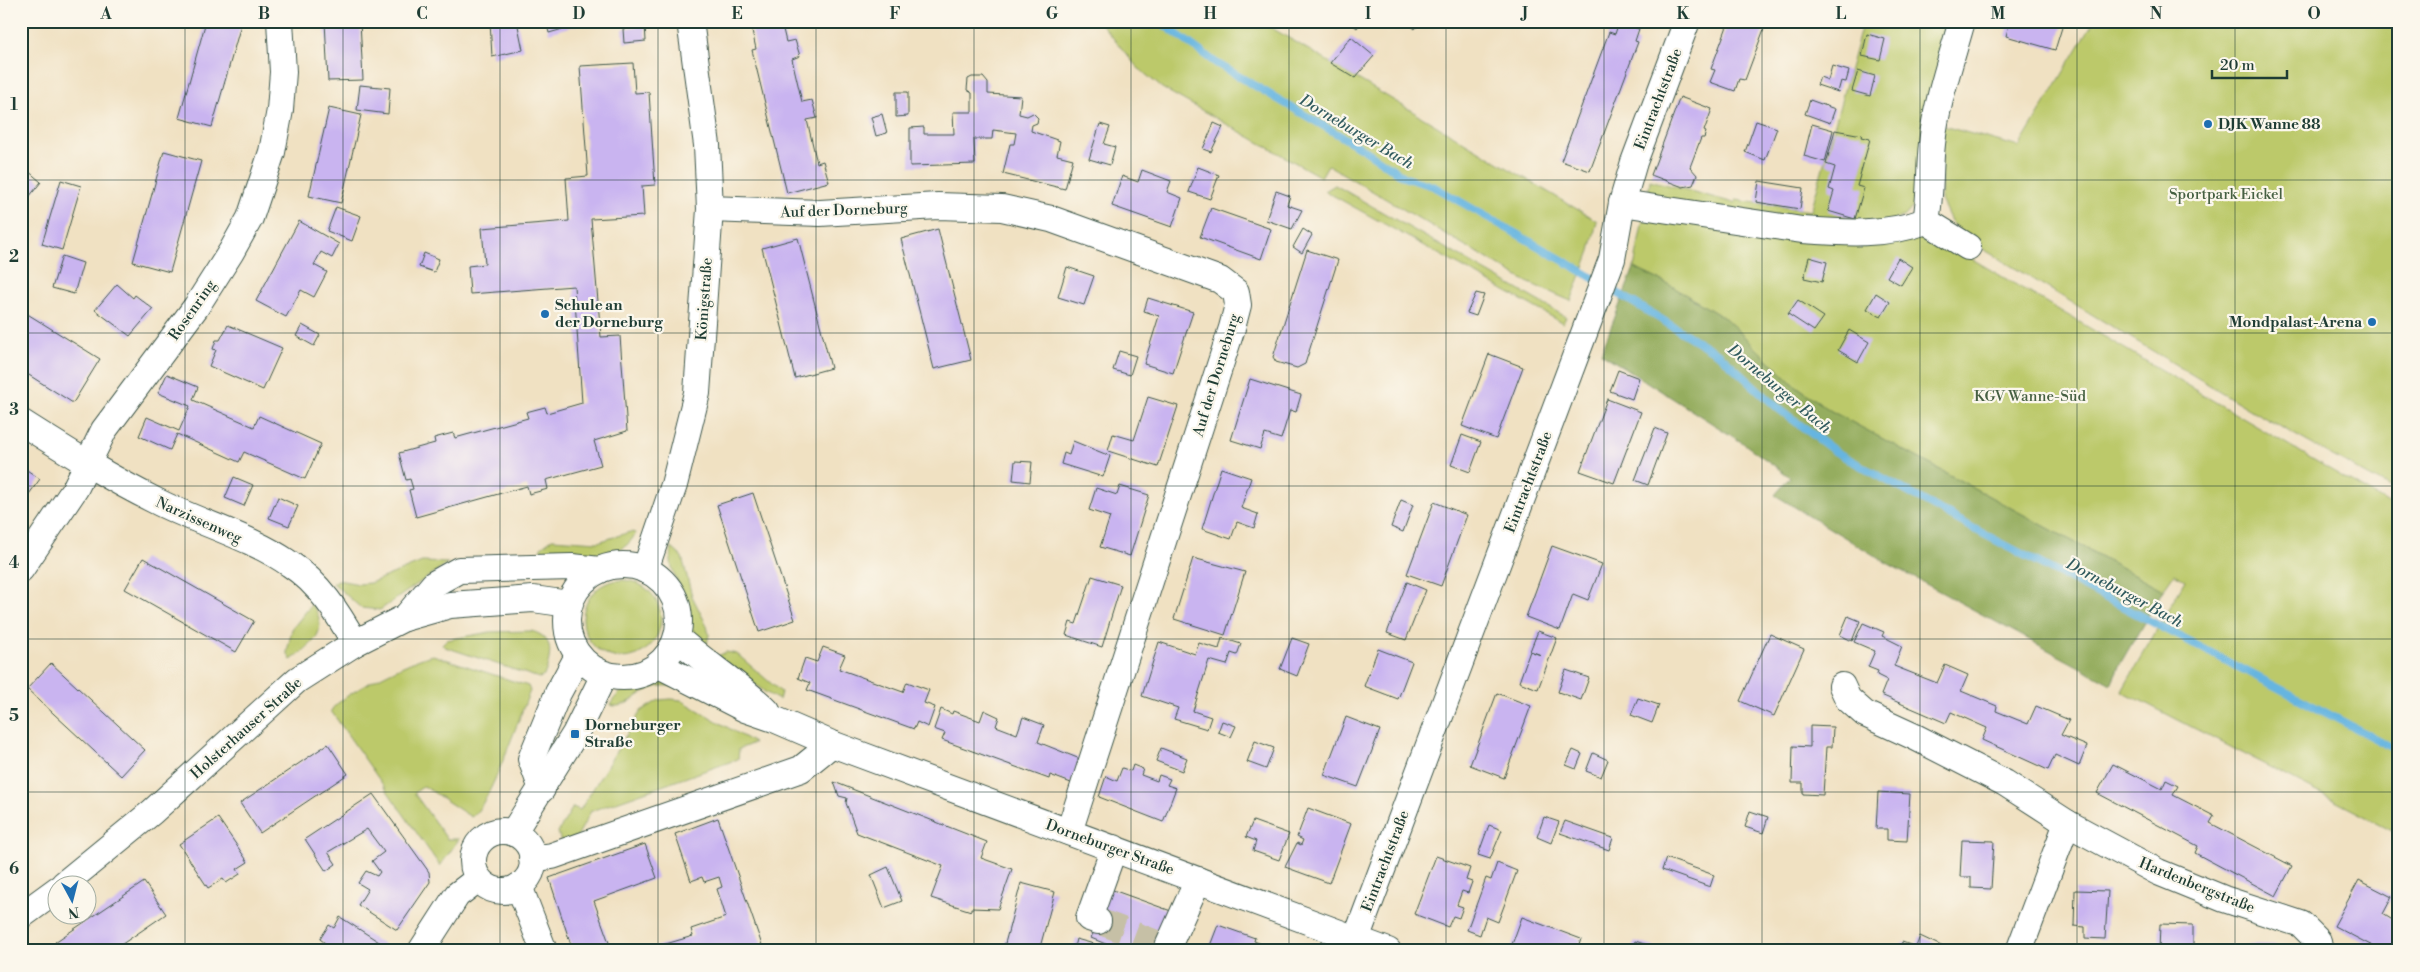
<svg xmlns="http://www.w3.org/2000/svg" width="2420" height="972" viewBox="0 0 2420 972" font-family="'Libre Bodoni',serif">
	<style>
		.green { fill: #bcc96b; stroke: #6e8350 }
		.forest { fill: #95ad5f; stroke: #5a754a }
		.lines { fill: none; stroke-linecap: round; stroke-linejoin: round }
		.stream { stroke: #66b5e0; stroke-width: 8 }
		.building { fill: #c9b4f0 }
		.minor-tunnel { stroke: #c6c0a6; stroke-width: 26; stroke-dasharray: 26 13; stroke-linecap: butt }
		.minor-casing { stroke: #3e5649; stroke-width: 28 }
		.minor { stroke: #fff; stroke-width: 26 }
		.grid { fill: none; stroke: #1f3d34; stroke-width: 1; stroke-opacity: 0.55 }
		.poi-dot { fill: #1f6fb2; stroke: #fbf7ec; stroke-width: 2 }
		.labels { text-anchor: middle; stroke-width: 4.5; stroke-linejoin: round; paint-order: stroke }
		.street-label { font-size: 15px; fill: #1f3d34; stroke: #fbf7ec }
		.poi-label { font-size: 15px; font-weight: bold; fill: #1f3d34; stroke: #fbf7ec; text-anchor: start }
		.park-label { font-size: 15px; fill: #466042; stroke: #fbf7ec }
		.water-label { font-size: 16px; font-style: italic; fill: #315b5f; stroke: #fbf7ec }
		.neatline { fill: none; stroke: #1f3d34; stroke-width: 2 }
		.grid-label { font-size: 16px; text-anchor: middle; font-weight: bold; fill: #1f3d34 }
	</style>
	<rect width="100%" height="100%" fill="#fbf7ec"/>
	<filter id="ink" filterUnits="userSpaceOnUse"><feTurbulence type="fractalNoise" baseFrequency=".02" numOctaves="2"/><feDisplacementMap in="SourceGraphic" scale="10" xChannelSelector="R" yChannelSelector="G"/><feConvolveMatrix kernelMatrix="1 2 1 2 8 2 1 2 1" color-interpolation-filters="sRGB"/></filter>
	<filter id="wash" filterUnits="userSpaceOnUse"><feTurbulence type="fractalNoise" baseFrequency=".0096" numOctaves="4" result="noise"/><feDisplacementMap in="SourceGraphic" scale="20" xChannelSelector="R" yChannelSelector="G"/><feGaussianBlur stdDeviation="1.12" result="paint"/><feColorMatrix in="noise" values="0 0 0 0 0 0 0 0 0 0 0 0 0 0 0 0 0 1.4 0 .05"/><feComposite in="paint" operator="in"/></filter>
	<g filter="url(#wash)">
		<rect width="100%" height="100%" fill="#f0e1c2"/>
		<!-- green -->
		<g class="green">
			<path d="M1099 21H1260L1597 221 1590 251 1571 301 1527 282 1328 165 1321 177 1162 88 1137 67Z"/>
			<path d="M1863 21H1955L1918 201 1905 216 1876 225 1647 201 1650 180 1734 203 1736 200 1811 211Z"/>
			<path d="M2094 21H2399V493L2256 413 1968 240 1951 221 1941 200 1943 126 2019 147Z"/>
			<path d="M1335 185 1566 317 1563 323 1325 191Z"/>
			<path d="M1644 213 1855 240 1924 238 1945 243 2399 510V834L2122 691 2185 580 2174 574 2163 590 1831 411 1791 382 1726 319 1668 284 1634 268Z"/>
			<path d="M630 532 636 533C619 566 570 559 539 560L541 547 552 539 598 542Z"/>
			<path d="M672 548 682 557 692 596 707 626 709 635 706 647 694 642C689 629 689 617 686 604 681 583 667 571 672 548Z"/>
			<path d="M422 562 448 563 380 610 361 608 333 583 338 580 359 584 370 583Z"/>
			<circle cx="622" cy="619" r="39"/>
			<path d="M312 604C331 631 312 645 291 660L287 652 292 629Z"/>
			<path d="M531 631C556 637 551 657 544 676L539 678 445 647 442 644 446 640 490 632Z"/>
			<path d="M726 652 737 654 781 692 779 700 765 692 718 656Z"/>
			<path d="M433 655 528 686 530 691C520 714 489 808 471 817L424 786 414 793 447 839H459L440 866 331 711C337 696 415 658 433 655Z"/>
			<path d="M660 679 676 687C642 679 632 712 610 705 621 686 639 681 660 679Z"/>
			<path d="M671 699 681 700 754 743 739 749 738 759 591 811 577 837 561 842 558 832 573 807 580 810 641 711 659 700Z"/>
		</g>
		<!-- forest -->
		<path class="forest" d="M1634 268 1668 284 1726 319 1791 382 1831 411 2163 590 2120 664 2111 684 1887 563 1775 495 1790 477 1743 443 1601 353Z"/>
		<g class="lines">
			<!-- stream -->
			<path class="stream" d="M1159 21 1216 63 1363 149 1406 178 1433 186 1578 269 1720 355 1779 409 1836 452 1978 531 2399 751"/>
		</g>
		<g id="blocks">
			<!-- building -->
			<g class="building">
				<path d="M206 21H242L212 127 179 118Z"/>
				<path d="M325 21H360L363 80 328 81Z"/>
				<path d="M490 21H517L523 50 492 57Z"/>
				<path d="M546 21H587V22L549 33Z"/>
				<path d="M750 21H781L786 42 795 40 800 56 792 59 802 102 812 100 817 118 807 120 817 163 823 161 829 182 787 193 752 50 756 49Z"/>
				<path d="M1348 21H1363L1357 28Z"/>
				<path d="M1405 21H1421L1415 29Z"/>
				<path d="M1729 21H1767L1745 80 1739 79 1735 91 1710 82 1715 70 1711 69Z"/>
				<path d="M2010 21H2064L2055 50 2006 36Z"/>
				<path d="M1619 22 1639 29 1635 41 1638 42 1590 171 1561 161 1609 32 1615 34Z"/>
				<path d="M645 25 646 41 624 43 623 29Z"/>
				<path d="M1867 34 1885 39 1880 60 1862 56Z"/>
				<path d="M1351 37 1374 56 1355 78 1330 63Z"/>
				<path d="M633 63 635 93 649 92 655 185 642 186 644 216 591 219 601 337 620 336 627 431 594 441 601 465 546 480 548 489 529 494 527 486 416 517 409 490 413 489 410 479 406 480 399 453 435 443 434 438 453 433 455 438 528 418 526 412 545 407 547 413 582 403 574 286 470 294 468 266 485 264 482 228 569 221 566 178 588 176 580 66Z"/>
				<path d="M1832 66 1849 71 1846 82 1841 81 1838 92 1817 85 1820 77 1828 80Z"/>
				<path d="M1858 71 1875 76 1870 96 1852 91Z"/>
				<path d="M972 77H983L988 83V94L1021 96 1019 114 1027 116 1033 113 1038 118 1037 123 1032 125 1031 131 1060 141 1057 155 1073 159 1065 189 1003 174 1010 144H1014L1016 133 993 130 992 139H974L975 164 910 166V128L924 127V134H954L953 112H972V93L967 90 968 79Z"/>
				<path d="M360 85 390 88 388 114 357 110Z"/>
				<path d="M896 92H908V116L896 117Z"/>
				<path d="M1680 97 1712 109 1704 131 1706 132 1704 138H1701L1690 167 1697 175 1693 185 1683 187 1651 175Z"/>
				<path d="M1810 100 1835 109 1830 123 1805 114Z"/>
				<path d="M329 108 361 115 341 203 309 196Z"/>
				<path d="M882 114 887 133 876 136 871 117Z"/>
				<path d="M1756 121 1777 128 1765 160 1745 152Z"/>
				<path d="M1214 123 1223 127 1211 152 1203 149Z"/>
				<path d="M1100 124 1110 127 1104 144 1115 147 1110 165 1089 159Z"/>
				<path d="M1812 124 1833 130 1825 162 1804 156Z"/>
				<path d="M1835 130 1862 135 1861 137 1870 139 1857 186 1864 188 1855 219 1828 211 1834 191 1829 189 1835 167 1826 164Z"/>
				<path d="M164 151 201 161 170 272 133 262Z"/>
				<path d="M1198 167 1219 175 1210 199 1189 192Z"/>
				<path d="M27 170 41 182 29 197 21 190V176Z"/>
				<path d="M1142 170 1171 181 1167 192 1182 198 1172 227 1112 206 1122 176 1138 182Z"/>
				<path d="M61 180 81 186 62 250 42 244Z"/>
				<path d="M1759 181 1803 188 1800 209 1756 202Z"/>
				<path d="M1276 191 1290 196 1287 205 1302 210 1292 229 1266 220Z"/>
				<path d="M336 207 361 216 352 241 327 231Z"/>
				<path d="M1211 208 1271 229 1261 259 1200 237Z"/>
				<path d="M299 221 339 244 332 258 321 252 314 265 327 272 314 297 301 290 286 317 256 301Z"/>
				<path d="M938 229 971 360 934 369 901 239Z"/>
				<path d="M1303 229 1312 235 1302 253 1293 247Z"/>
				<path d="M798 238 831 368 795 378 762 248Z"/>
				<path d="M1307 250 1338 260 1305 364 1297 368 1276 362 1273 357Z"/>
				<path d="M424 253 439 259 434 272 419 267Z"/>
				<path d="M62 256 83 263 74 294 52 288Z"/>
				<path d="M1809 257 1827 262 1822 282 1804 278Z"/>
				<path d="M1898 258 1912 267 1901 285 1887 277Z"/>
				<path d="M1067 267 1094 276 1084 305 1058 297Z"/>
				<path d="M117 284 133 298 135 295 153 309 130 336 95 310Z"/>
				<path d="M1476 293 1484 295 1476 316 1467 313Z"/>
				<path d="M1876 293 1890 302 1881 317 1867 309Z"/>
				<path d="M1148 298 1193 312 1173 373 1144 364 1159 316 1144 311Z"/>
				<path d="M1798 300 1824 317 1814 331 1788 314Z"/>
				<path d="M21 310 100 359 73 403 21 370Z"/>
				<path d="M228 325 282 348 263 390 209 366 216 350 213 349 216 340H220Z"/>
				<path d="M302 325 320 335 314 346 296 336Z"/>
				<path d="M1849 330 1869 342 1858 362 1838 350Z"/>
				<path d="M1119 351 1136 356 1130 375 1113 370Z"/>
				<path d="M1489 354 1523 367 1496 439 1462 426Z"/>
				<path d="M1618 370 1639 378 1632 399 1610 391Z"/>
				<path d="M167 374 198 387 193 400 254 427 259 416 321 444 305 479 244 452 239 462 177 434 170 450 139 436 147 417 179 431 190 406 158 393Z"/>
				<path d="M1250 379 1301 395 1296 412 1290 410 1281 439 1265 434 1260 449 1231 440Z"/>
				<path d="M1148 397 1178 406 1158 467 1108 451 1113 434 1134 440Z"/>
				<path d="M1607 399 1641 412 1614 483 1580 471Z"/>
				<path d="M1655 428 1667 433 1648 485 1635 480Z"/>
				<path d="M1462 435 1481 442 1470 472 1451 465Z"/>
				<path d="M1073 441 1110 456 1103 477 1061 464 1064 453 1069 455Z"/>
				<path d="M1015 461 1032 462 1030 482 1013 480Z"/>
				<path d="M21 466 40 479 21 505Z"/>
				<path d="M1221 468 1251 478 1241 508 1258 514 1254 528 1237 522 1231 539 1202 529Z"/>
				<path d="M234 477 253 485 244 506 225 498Z"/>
				<path d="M1120 486 1149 495 1130 556 1100 547 1110 517 1089 510 1096 488 1117 495Z"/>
				<path d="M753 493 795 620 759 632 717 505Z"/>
				<path d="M278 497 298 506 289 526 269 518Z"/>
				<path d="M1401 500 1413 505 1403 532 1391 527Z"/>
				<path d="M1434 502 1467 515 1441 586 1407 574Z"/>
				<path d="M1552 546 1602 564 1588 600 1573 594 1560 630 1526 617Z"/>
				<path d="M143 558 254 621 236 652 125 589Z"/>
				<path d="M1193 558 1245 572 1225 635 1174 619Z"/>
				<path d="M1092 576 1121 585 1102 647 1066 635 1070 622 1076 624Z"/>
				<path d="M1407 582 1426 590 1406 640 1387 633Z"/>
				<path d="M1848 616 1860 621 1852 641 1840 635Z"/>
				<path d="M1863 623 1884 632 1882 636 1902 646 1894 666 1937 683 1945 665 1968 675 1961 691 1997 706 1996 711 2028 724 2036 706 2069 720 2061 735 2087 746 2079 766 2055 755 2048 770 1982 740 1987 728 1951 712 1946 723 1881 695 1887 680 1877 675 1878 671 1868 667 1875 651 1854 642Z"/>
				<path d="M1538 631 1557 638 1538 689 1519 682 1530 651 1541 655 1530 651Z"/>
				<path d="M1770 634 1804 649 1774 716 1740 701Z"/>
				<path d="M1222 638 1241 644 1237 655 1231 653 1227 665 1209 660 1193 711 1211 717 1207 729 1174 719 1178 708 1142 696 1159 642 1195 654 1199 643 1219 649Z"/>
				<path d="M1292 638 1309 644 1297 676 1280 669Z"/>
				<path d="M823 647 845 655 839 669 903 692 907 682 929 690 924 703 935 707 928 727 917 722 914 729 807 690 810 683 798 678 805 658 817 662Z"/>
				<path d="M1378 649 1412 662 1398 699 1364 686Z"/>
				<path d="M51 663 145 750 121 776 27 689Z"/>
				<path d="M1566 670 1589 678 1581 700 1558 692Z"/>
				<path d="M1497 693 1531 706 1504 778 1470 765Z"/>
				<path d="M1638 698 1659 705 1652 723 1631 715Z"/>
				<path d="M941 709 952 714 953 711 980 721 984 710 999 717 996 726 1017 734 1023 717 1044 725 1038 742 1080 759 1071 783 1050 775 1049 779 942 740 945 733 934 729Z"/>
				<path d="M1346 717 1380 730 1358 787 1324 775Z"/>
				<path d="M1222 721 1236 726 1231 737 1218 732Z"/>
				<path d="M1810 726 1833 727 1832 747H1826L1823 795 1803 794V783H1792L1793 746 1810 747Z"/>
				<path d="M1255 741 1274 748 1266 769 1247 762Z"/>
				<path d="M328 744 348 774 260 833 240 803Z"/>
				<path d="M1161 748 1187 758 1182 771 1156 761Z"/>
				<path d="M1573 750 1582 754 1576 769 1566 765Z"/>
				<path d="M1593 753 1608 760 1601 777 1586 771Z"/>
				<path d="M2113 764 2162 789 2166 780 2178 786 2173 795 2214 816 2210 823 2292 866 2276 896 2195 853 2198 846 2097 793Z"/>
				<path d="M1133 765 1143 769 1141 775 1157 781 1159 775 1170 779 1167 785 1176 788 1163 822 1099 797 1106 776 1117 781 1122 768 1131 771Z"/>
				<path d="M834 782 987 842 981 858 1012 869 998 909 971 908V911L931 898 943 866 857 833 846 803 847 798 839 796Z"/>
				<path d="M1878 792 1910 794 1907 841 1887 840V829H1876Z"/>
				<path d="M373 794 429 872 430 882 397 930 358 905 368 889 358 883 366 871 377 876 380 872 372 861 384 852 367 829 328 852 336 864 326 871 305 839Z"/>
				<path d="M1308 808 1351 824 1329 883 1285 867 1297 843 1301 845 1303 840 1297 837Z"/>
				<path d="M1750 811 1768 817 1763 833 1745 827Z"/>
				<path d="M1544 817 1559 822 1551 843 1537 837Z"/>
				<path d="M218 818 248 862 237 869 240 874 226 883 223 879 208 888 179 844Z"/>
				<path d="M718 818 764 951H653L652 948 693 936 691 929 726 917 717 889 722 887 719 877 704 882 702 877 691 881 675 834Z"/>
				<path d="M1253 821 1289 834 1279 860 1253 851 1256 841 1246 837Z"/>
				<path d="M1565 821 1613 838 1609 850 1560 833Z"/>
				<path d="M1489 825 1502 830 1490 859 1478 855Z"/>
				<path d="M1962 840 1994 841 1991 889 1971 888V877H1960Z"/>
				<path d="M645 844 657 878 594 901 612 951H573L549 878Z"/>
				<path d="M1436 856 1470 868 1466 880 1472 882 1468 893 1462 891 1457 905 1463 907 1459 918 1453 916 1448 927 1414 914Z"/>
				<path d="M1666 858 1714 875 1710 887 1662 870Z"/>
				<path d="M1497 863 1517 871 1498 922 1486 917 1480 935 1467 930 1486 878 1491 880Z"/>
				<path d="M888 867 902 901 884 908 871 875Z"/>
				<path d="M2359 880 2392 897 2383 914 2399 924V951H2382L2334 926Z"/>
				<path d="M144 882 166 914 112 951H61L55 942Z"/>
				<path d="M1021 883 1055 892 1039 951H1003Z"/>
				<path d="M1110 889 1171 911 1156 951H1118V949L1091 938Z"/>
				<path d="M2075 890 2108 891 2105 939 2085 938V927L2074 926Z"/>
				<path d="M340 917 387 947 384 951H319L325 943 320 939 329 925 334 928Z"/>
				<path d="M1522 917 1581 939 1577 951 1510 950Z"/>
				<path d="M2160 924 2193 925V951H2159Z"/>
				<path d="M1218 925 1255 938 1254 941 1279 951H1208Z"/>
				<path d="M1920 936 1952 951H1898L1902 942 1916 947Z"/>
				<path d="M1076 939 1116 950V951H1073Z"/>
				<path d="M1635 941 1663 950V951H1631Z"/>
				<path d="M1786 944 1801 951H1783Z"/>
				<path d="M2245 945 2278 946V951H2245Z"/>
			</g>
		</g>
	</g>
	<g filter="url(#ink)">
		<use href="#blocks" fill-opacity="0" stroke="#3e5649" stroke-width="1"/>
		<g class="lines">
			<!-- minor-tunnel -->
			<path class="minor-tunnel" d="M1098 921 1159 944"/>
			<defs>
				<g id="minor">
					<path d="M1622 203 1802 230C1844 233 1886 236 1926 221L1968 247"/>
					<path d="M710 209 820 213 938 206 1002 208 1051 219 1220 280 1236 292 1238 305 1232 328 1069 832"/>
					<path d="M1926 221C1931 195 1929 170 1932 144 1936 103 1951 61 1962 21"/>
					<path d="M21 422C65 450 109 478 156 501 199 523 250 536 290 564 319 583 338 613 355 643"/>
					<circle cx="623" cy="621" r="56"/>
					<path d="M21 569 75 489 104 430 196 307 231 252 250 218 272 152 280 110 283 72 280 21"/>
					<path d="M645 570 674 485 697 393 710 209 707 145 690 21"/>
					<path d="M405 618 434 584 459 570 572 567 600 570"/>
					<path d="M677 638C706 664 739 684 767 711"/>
					<path d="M659 665 745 709 774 719 832 744 1388 951"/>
					<path d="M1842 686 1848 699 1865 714 1915 737 2005 783 2067 823 2158 872 2224 899 2301 924 2318 941 2320 951"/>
					<path d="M542 789 531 759 558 693 578 656"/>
					<circle cx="503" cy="861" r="30"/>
					<path d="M513 833 575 734 604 675"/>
					<path d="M532 859 552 856 801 769 832 744"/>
					<path d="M64 884 152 812 297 680 355 643 404 618 450 605 533 599 569 604"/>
					<path d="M519 886 544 951"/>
					<path d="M21 916 58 889"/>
					<path d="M1098 921 1089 918 1114 848"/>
					<path d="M1356 939 1612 259 1622 203 1634 162 1687 21"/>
					<path d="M421 951 457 895 478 879"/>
					<path d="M1166 951 1198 880"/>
					<path d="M2019 951 2067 823"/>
				</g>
			</defs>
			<!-- minor casing -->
			<use href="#minor" class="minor-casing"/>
			<!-- minor -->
			<use href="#minor" class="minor"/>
		</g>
	</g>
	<!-- grid -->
	<path class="grid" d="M185 21V951M343 21V951M500 21V951M658 21V951M816 21V951M974 21V951M1131 21V951M1289 21V951M1446 21V951M1604 21V951M1762 21V951M1920 21V951M2077 21V951M2235 21V951M21 180H2399M21 333H2399M21 486H2399M21 639H2399M21 792H2399"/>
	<!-- markers -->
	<g class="poi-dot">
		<circle cx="2208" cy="124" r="5"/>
		<circle cx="545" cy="314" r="5"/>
		<circle cx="2372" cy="322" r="5"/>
		<rect x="570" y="729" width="10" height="10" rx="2.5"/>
	</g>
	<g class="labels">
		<!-- street labels -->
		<g class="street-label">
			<text transform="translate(1658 99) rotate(-69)" y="5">Eintrachtstraße</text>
			<text transform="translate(844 210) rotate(-2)" y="5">Auf der Dorneburg</text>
			<text transform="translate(704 299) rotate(-86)" y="5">Königstraße</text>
			<text transform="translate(192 310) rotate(-55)" y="5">Rosenring</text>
			<text transform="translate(1216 375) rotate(-73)" y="5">Auf der Dorneburg</text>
			<text transform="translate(1528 482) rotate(-69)" y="5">Eintrachtstraße</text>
			<text transform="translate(199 520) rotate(24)" y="5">Narzissenweg</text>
			<text transform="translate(246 728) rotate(-42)" y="5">Holsterhauser Straße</text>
			<text transform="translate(1110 847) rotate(20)" y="5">Dorneburger Straße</text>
			<text transform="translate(1385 861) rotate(-69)" y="5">Eintrachtstraße</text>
			<text transform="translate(2197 885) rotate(22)" y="5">Hardenbergstraße</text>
		</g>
		<!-- poi labels -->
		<g class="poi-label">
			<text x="2218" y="129">DJK Wanne 88</text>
			<text x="555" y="310">Schule an<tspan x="555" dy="17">der Dorneburg</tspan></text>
			<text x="2362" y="327" text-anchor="end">Mondpalast-Arena</text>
			<text x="585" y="730">Dorneburger<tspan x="585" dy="17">Straße</tspan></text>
		</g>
		<!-- park labels -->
		<g class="park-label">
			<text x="2226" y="199">Sportpark Eickel</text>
			<text x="2030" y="401">KGV Wanne-Süd</text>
		</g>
		<!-- water labels -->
		<g class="water-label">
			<text transform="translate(1357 131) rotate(31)" y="6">Dorneburger Bach</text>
			<text transform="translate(1780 388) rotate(40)" y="6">Dorneburger Bach</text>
			<text transform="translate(2125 592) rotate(28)" y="6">Dorneburger Bach</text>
		</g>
	</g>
	<!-- margin -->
	<rect width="2420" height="972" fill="none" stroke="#fbf7ec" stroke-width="55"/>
	<!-- north arrow -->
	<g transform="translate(72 900) rotate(173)"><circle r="24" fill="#fbf7ec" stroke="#a3ada2"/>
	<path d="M0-4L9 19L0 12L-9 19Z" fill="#1f6fb2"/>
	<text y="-8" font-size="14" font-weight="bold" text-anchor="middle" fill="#1f3d34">N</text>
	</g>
	<!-- scale -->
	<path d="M2212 70v8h75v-8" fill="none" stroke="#1f3d34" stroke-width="2.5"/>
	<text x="2220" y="70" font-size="15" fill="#1f3d34" stroke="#fbf7ec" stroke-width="4" paint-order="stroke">20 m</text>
	<rect x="28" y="28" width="2364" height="916" class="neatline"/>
	<g class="grid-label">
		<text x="106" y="19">A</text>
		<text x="264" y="19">B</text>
		<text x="422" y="19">C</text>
		<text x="579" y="19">D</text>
		<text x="737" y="19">E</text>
		<text x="895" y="19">F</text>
		<text x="1052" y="19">G</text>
		<text x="1210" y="19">H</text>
		<text x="1368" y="19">I</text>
		<text x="1525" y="19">J</text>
		<text x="1683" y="19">K</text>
		<text x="1841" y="19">L</text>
		<text x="1998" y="19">M</text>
		<text x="2156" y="19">N</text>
		<text x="2314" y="19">O</text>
		<text x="14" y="110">1</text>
		<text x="14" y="262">2</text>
		<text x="14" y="415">3</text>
		<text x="14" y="568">4</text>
		<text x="14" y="721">5</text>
		<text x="14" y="874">6</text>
	</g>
</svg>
